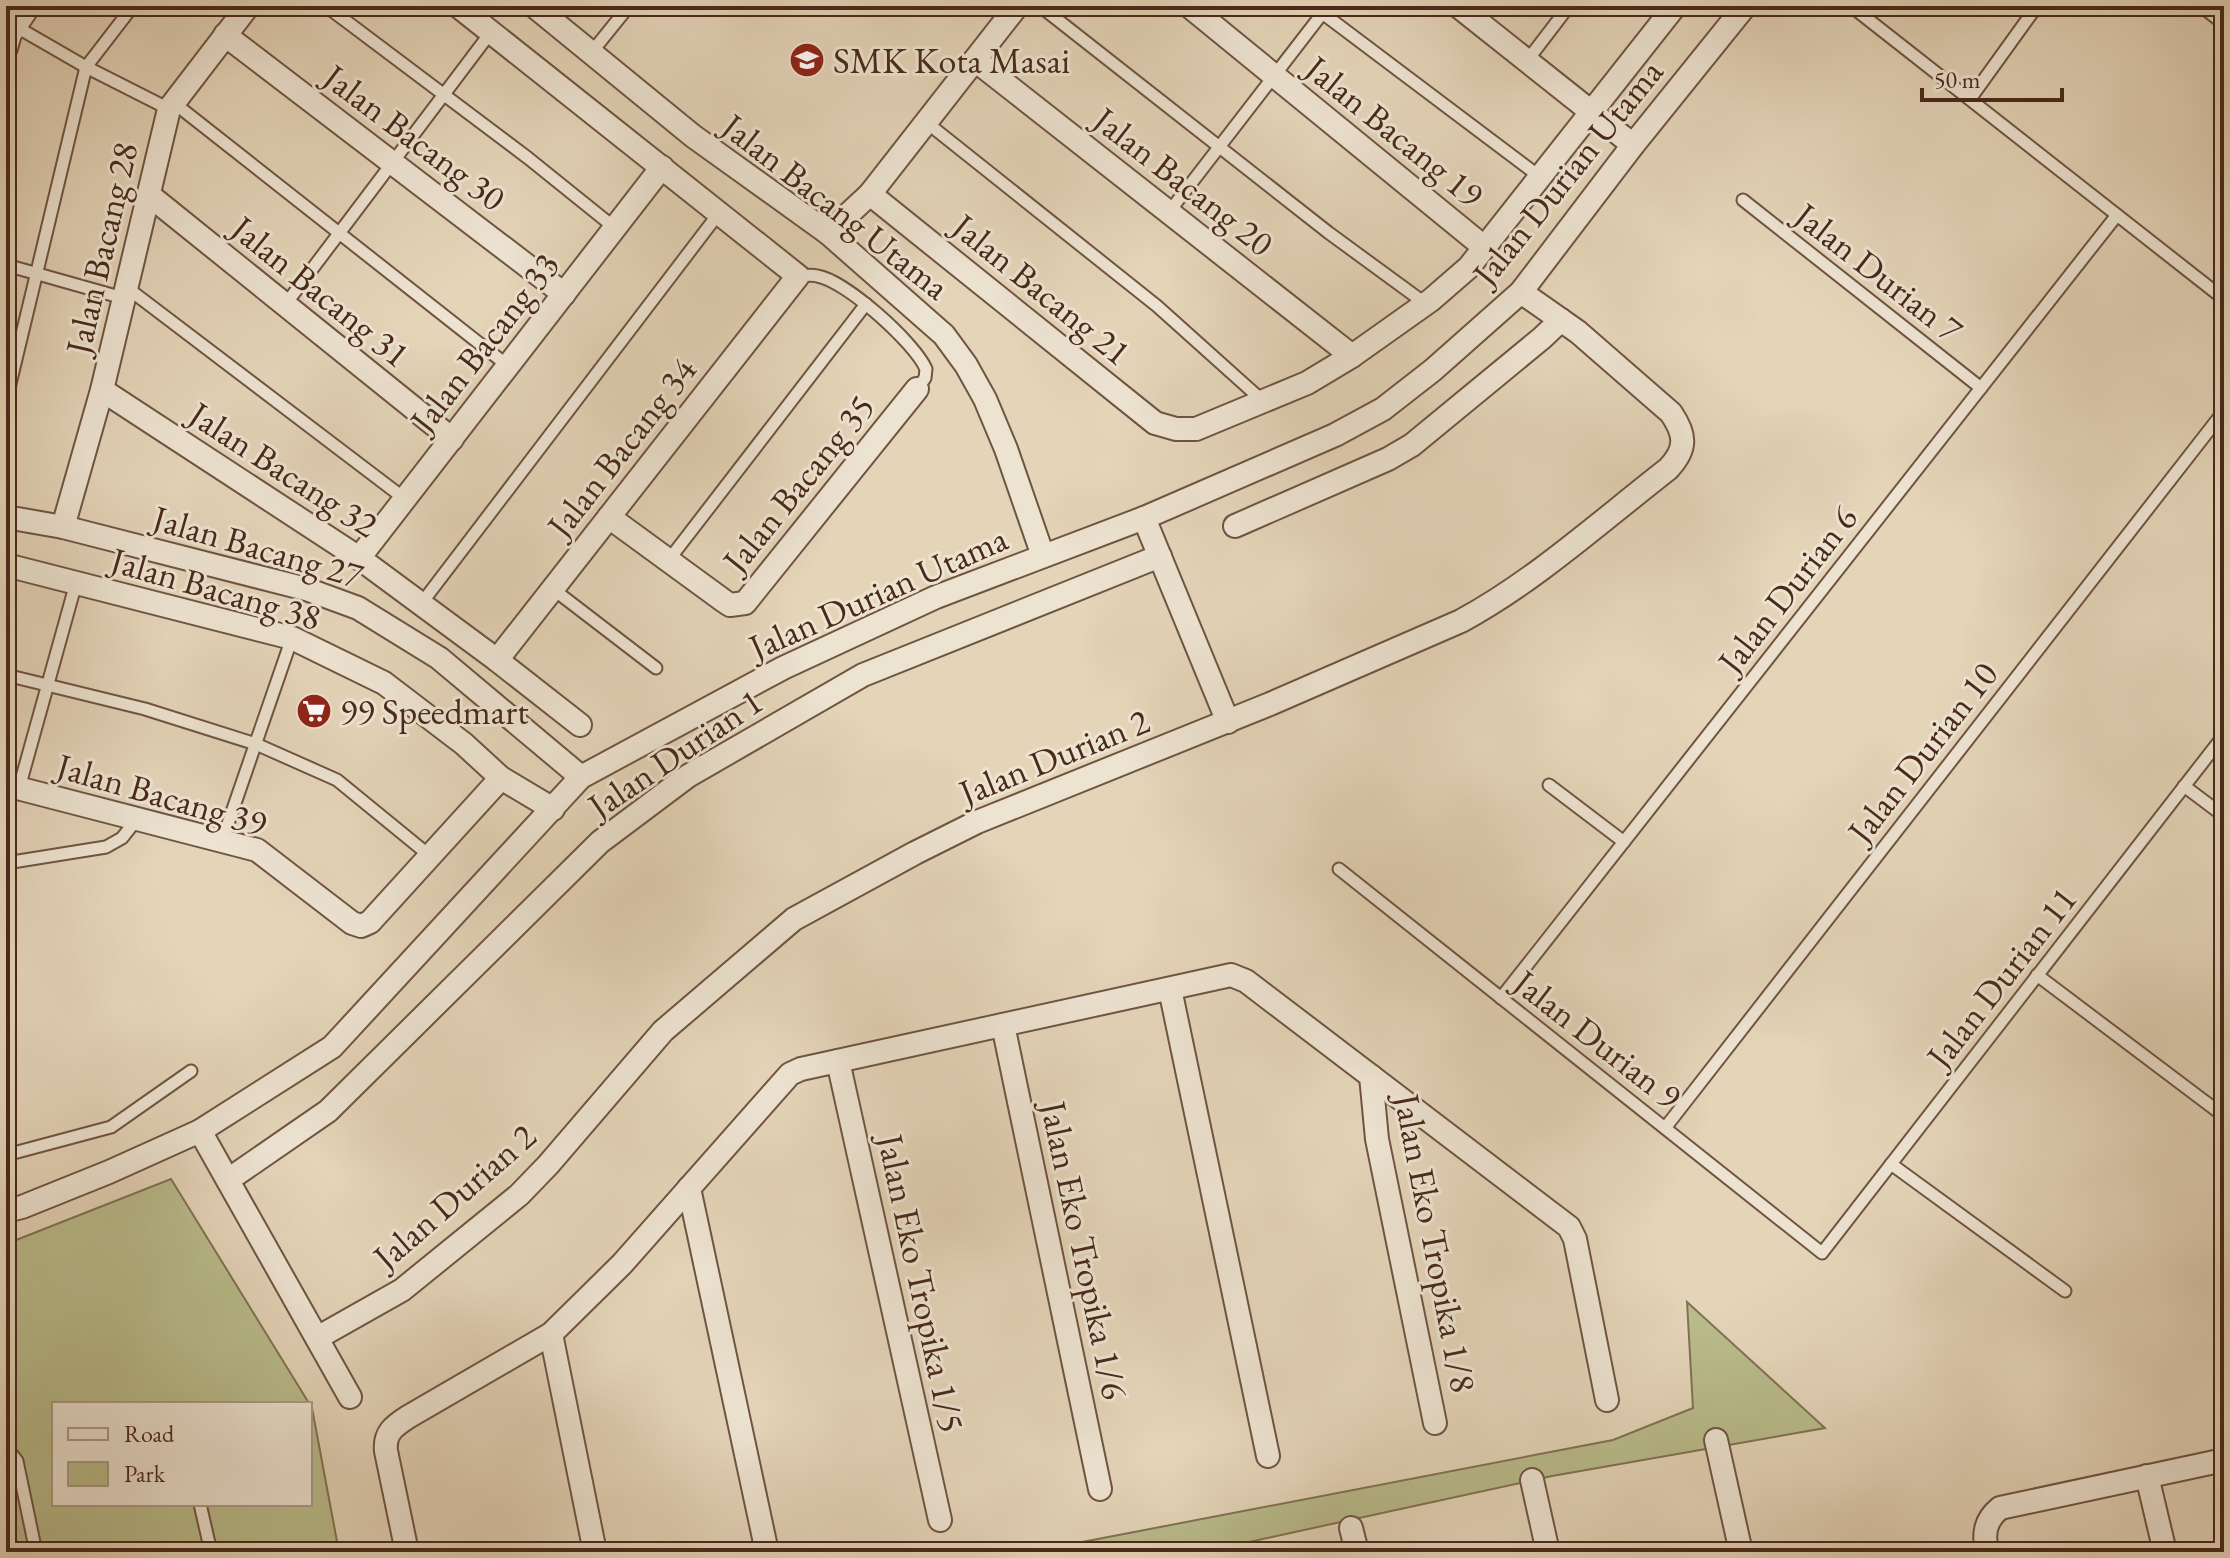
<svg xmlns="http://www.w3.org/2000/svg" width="2230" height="1558" viewBox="0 0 2230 1558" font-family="'EB Garamond',serif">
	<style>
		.green { fill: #b9bb8b; stroke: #817252; stroke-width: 2; fill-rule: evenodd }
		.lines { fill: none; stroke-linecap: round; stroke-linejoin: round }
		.service-casing { stroke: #705442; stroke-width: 15 }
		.minor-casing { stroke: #705442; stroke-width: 26 }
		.path { stroke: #49291a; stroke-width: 3; stroke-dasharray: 6 4; stroke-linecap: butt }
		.service { stroke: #ede3d1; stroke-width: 11 }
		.minor { stroke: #ede3d1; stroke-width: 22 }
		.labels { text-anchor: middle; stroke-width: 6; stroke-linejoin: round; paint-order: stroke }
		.poi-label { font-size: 36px; fill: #49291a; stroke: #ede3d1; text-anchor: start }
		.street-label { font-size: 36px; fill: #49291a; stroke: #ede3d1 }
	</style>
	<rect width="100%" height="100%" fill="#e4d4b8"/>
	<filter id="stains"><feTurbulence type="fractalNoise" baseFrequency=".0025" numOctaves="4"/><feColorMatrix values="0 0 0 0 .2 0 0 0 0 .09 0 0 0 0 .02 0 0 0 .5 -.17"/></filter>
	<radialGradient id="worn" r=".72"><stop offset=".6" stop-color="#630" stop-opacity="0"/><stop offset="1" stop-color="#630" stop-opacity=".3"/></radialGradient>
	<!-- green -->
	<g class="green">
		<path d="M171 1179 312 1408 339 1552H6V1244ZM54 1404H310V1504H54Z"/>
		<path d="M1687 1302 1825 1428 1552 1476 1203 1552H1030L1613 1440 1693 1408Z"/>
	</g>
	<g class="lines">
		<defs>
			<g id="service">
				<path d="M326 6 528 158 615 228"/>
				<path d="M1040 6 1329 233 1426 304"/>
				<path d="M1313 6 1540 177"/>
				<path d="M1851 6 2224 299"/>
				<path d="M2201 6 2224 24"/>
				<path d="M15 26 86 67 169 109"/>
				<path d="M591 53 629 6"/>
				<path d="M1527 61 1569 6"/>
				<path d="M1970 99 2037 6"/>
				<path d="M174 103 508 366"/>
				<path d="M926 122 1157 306 1264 402"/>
				<path d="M1743 200 1981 388"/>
				<path d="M1169 212 1328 6"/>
				<path d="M6 265 123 298"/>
				<path d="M798 276C804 276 811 274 817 276 845 280 915 343 926 369L925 378 917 389"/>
				<path d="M126 287 405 499"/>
				<path d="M285 305 491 32"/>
				<path d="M6 401 86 67 133 6"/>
				<path d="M668 561 866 304"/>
				<path d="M553 589 656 668"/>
				<path d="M421 604 719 213"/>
				<path d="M6 675 145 709 256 744 337 780 430 856"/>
				<path d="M1549 785 1624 842"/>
				<path d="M2184 786 2224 816"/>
				<path d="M19 788 76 583"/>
				<path d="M222 841 292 638"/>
				<path d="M6 863 106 847 122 838 137 819"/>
				<path d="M1339 869 1822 1253 2224 735"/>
				<path d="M2037 975 2224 1116"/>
				<path d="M1501 998 2117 215"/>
				<path d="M1665 1128 2224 411"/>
				<path d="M6 1155 111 1127 191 1071"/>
				<path d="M1891 1164 2065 1291"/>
				<path d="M6 1447 17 1461 36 1552"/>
				<path d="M200 1504 211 1552"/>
			</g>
			<g id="minor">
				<path d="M458 6 798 276 497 660"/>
				<path d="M534 6 693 136 828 233 944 335 966 365 985 399 1006 449 1043 556"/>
				<path d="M1189 6 1484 247"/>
				<path d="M1458 6 1633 145"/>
				<path d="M225 35 564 294"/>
				<path d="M6 48 10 34 29 6"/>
				<path d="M975 60 1352 356"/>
				<path d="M870 194 1155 423 1176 429H1196L1307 383 1352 356 1431 300 1469 267 1675 6"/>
				<path d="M149 195 452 439"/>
				<path d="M828 233 870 194 1017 6"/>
				<path d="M102 390 359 558 497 660 580 725"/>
				<path d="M6 517 63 527 306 589 358 608 439 658 581 777"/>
				<path d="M609 517 724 601 730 605 745 603 917 389"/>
				<path d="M1144 518 1228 722"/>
				<path d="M1235 526 1388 459 1412 445 1542 338 1561 320"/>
				<path d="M63 527 102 390 169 109 248 6"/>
				<path d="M359 558 662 167"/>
				<path d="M6 565 292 638 384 683 464 744 501 778 553 809"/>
				<path d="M6 785 257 850 352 923 361 926 370 922 501 778"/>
				<path d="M1170 989 1268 1456"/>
				<path d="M1003 1025 1100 1489"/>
				<path d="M838 1061 940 1520"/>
				<path d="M1371 1076 1377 1139 1435 1423"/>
				<path d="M200 1131 350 1397"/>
				<path d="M228 1180 328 1111 600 842 688 776 863 675 1160 556"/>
				<path d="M689 1188 767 1552"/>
				<path d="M6 1211 22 1207 109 1172 200 1131 332 1047 581 777 783 668 936 597 1144 518 1335 435 1383 409 1433 370 1521 292 1633 145 1745 6"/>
				<path d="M551 1334 595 1552"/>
				<path d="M317 1338 402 1290 519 1195 548 1165 663 1031 794 919 915 853 977 822 1270 704 1461 621C1535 581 1601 521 1668 469 1687 449 1686 435 1671 413L1578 332 1521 292"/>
				<path d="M1716 1440 1741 1552"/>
				<path d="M2147 1476 2165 1552"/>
				<path d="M1532 1480 1548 1552"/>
				<path d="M1351 1528 1357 1552"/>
				<path d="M407 1552 386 1451C384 1433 394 1426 408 1417L551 1334 622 1264 790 1074 801 1069 1231 975 1246 981 1569 1227 1575 1239 1607 1400"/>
				<path d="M1987 1552C1983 1534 1985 1520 2000 1508L2224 1460"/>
			</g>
		</defs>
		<!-- service casing -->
		<use href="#service" class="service-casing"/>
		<!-- minor casing -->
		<use href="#minor" class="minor-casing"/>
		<!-- path -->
		<path class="path" d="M6 1544 18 1542"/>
		<!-- service -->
		<use href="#service" class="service"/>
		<!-- minor -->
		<use href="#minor" class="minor"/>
	</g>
	<!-- icons -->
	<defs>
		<symbol id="school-disc" viewBox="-11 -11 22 22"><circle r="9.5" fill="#8f2418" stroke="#ede3d1"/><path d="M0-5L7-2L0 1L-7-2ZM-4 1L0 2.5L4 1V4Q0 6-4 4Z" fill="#fff"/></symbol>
		<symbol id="supermarket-disc" viewBox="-11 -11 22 22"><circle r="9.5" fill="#8f2418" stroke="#ede3d1"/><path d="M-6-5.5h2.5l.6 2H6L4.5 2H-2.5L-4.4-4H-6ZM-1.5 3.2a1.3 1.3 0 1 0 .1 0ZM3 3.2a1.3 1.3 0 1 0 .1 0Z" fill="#fff"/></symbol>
	</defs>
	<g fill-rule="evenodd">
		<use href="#school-disc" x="787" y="40" width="40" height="40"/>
		<use href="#supermarket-disc" x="294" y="691" width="40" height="40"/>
	</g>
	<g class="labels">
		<!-- poi labels -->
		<g class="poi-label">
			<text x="833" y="73">SMK Kota Masai</text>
			<text x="340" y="724">99 Speedmart</text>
		</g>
		<!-- street labels -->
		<g class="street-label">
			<text transform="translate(1395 131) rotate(39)" y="13">Jalan Bacang 19</text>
			<text transform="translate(415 137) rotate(37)" y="13">Jalan Bacang 30</text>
			<text transform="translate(1567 172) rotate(-51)" y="13">Jalan Durian Utama</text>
			<text transform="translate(1184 181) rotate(38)" y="13">Jalan Bacang 20</text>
			<text transform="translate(836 206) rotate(38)" y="13">Jalan Bacang Utama</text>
			<text transform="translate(101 248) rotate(-77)" y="13">Jalan Bacang 28</text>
			<text transform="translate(1879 272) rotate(38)" y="13">Jalan Durian 7</text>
			<text transform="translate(1042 289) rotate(39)" y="13">Jalan Bacang 21</text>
			<text transform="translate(321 291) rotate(39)" y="13">Jalan Bacang 31</text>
			<text transform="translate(484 342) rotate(-52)" y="13">Jalan Bacang 33</text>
			<text transform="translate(621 447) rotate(-52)" y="13">Jalan Bacang 34</text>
			<text transform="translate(284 469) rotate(33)" y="13">Jalan Bacang 32</text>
			<text transform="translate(798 483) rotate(-51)" y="13">Jalan Bacang 35</text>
			<text transform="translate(258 546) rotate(16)" y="13">Jalan Bacang 27</text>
			<text transform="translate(216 588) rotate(16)" y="13">Jalan Bacang 38</text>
			<text transform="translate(1787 589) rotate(-52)" y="13">Jalan Durian 6</text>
			<text transform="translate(878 592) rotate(-24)" y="13">Jalan Durian Utama</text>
			<text transform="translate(1922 752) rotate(-52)" y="13">Jalan Durian 10</text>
			<text transform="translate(675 753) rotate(-34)" y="13">Jalan Durian 1</text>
			<text transform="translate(1054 756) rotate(-22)" y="13">Jalan Durian 2</text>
			<text transform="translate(162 794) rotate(16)" y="13">Jalan Bacang 39</text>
			<text transform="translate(2001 977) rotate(-52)" y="13">Jalan Durian 11</text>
			<text transform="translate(1598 1039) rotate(38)" y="13">Jalan Durian 9</text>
			<text transform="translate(454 1196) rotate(-41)" y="13">Jalan Durian 2</text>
			<text transform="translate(1436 1243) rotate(79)" y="13">Jalan Eko Tropika 1/8</text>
			<text transform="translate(1085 1250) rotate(78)" y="13">Jalan Eko Tropika 1/6</text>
			<text transform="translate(922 1283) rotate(78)" y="13">Jalan Eko Tropika 1/5</text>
		</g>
	</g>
	<!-- margin -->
	<rect width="2230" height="1558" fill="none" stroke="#e4d4b8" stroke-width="32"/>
	<rect x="8" y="8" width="2214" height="1542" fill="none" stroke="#49291a" stroke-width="4"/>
	<rect x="16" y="16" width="2198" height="1526" fill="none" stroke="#49291a" stroke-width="2"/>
	<!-- legend -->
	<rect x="52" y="1402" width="260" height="104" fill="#ede3d1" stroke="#ab9988" stroke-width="2"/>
	<rect x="68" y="1428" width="40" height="12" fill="#ede3d1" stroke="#ab9988" stroke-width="2"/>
	<text x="124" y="1442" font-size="24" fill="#49291a">Road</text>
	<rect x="68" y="1462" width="40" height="24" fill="#b9bb8b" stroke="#ab9988" stroke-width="2"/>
	<text x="124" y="1482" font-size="24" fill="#49291a">Park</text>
	<!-- scale -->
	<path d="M1922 88v12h140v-12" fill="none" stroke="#49291a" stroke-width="4"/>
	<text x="1934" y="88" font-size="24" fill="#49291a" stroke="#ede3d1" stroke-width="6" paint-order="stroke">50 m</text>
	<rect width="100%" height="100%" filter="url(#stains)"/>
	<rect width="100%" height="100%" fill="url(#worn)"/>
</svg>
